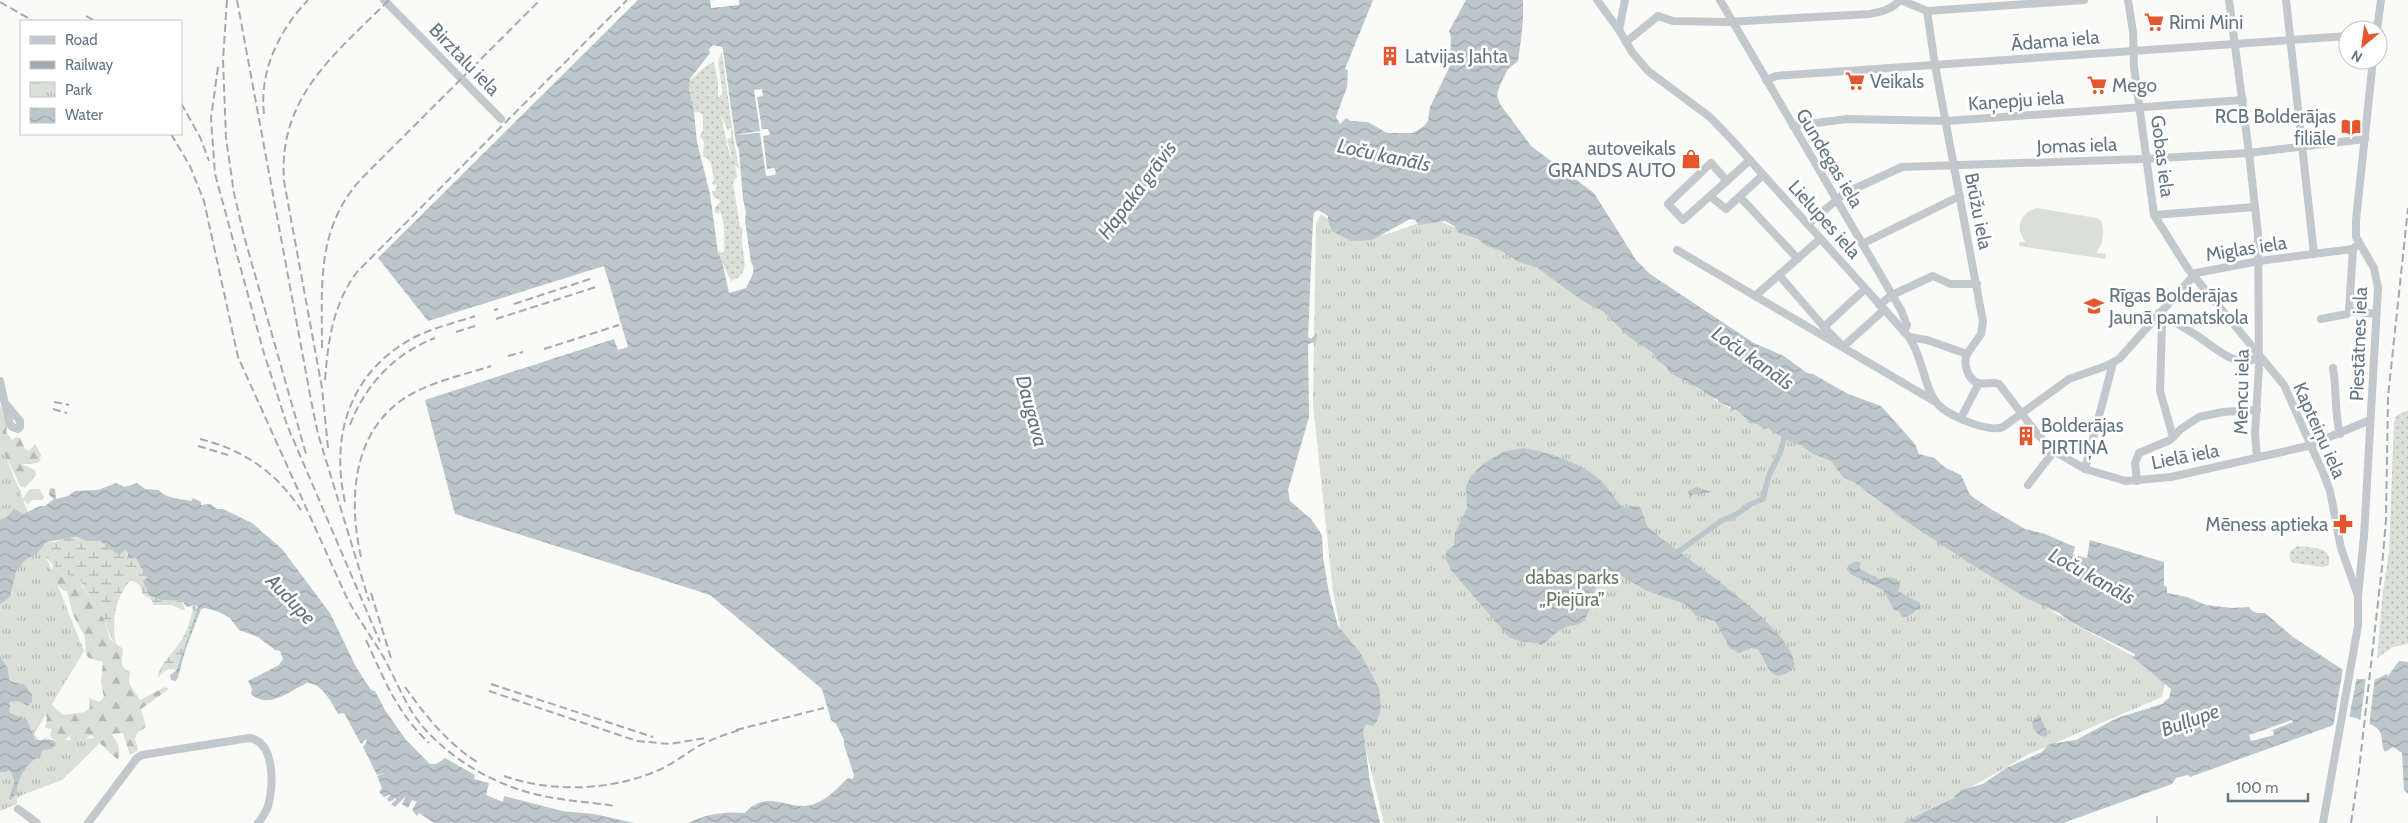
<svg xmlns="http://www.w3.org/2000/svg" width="2408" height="823" viewBox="0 0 2408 823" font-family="Cabin,sans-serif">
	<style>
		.grass { fill: url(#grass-dots); fill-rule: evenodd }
		.forest { fill: url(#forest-firs) }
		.wetland { fill: url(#wetland-marsh) }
		.park { fill: url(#park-tufts) }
		.garden { fill: #dadfd7 }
		.water { fill: url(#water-waves); fill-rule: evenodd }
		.pier { fill: #fafaf8 }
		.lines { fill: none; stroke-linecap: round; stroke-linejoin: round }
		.stream { stroke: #bbc7cb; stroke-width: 2 }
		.canal { stroke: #bbc7cb; stroke-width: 5.5 }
		.minor { stroke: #c3c8cc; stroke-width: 8 }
		.rail { stroke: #a2aab0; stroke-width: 2; stroke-dasharray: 8 4; stroke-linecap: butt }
		.labels { text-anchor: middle; stroke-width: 5; stroke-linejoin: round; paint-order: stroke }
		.poi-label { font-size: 19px; fill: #657683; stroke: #fff; text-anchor: start }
		.street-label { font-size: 19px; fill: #657683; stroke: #fff }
		.park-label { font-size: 19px; fill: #687a64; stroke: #fff }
		.water-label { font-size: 20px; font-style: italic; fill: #60757c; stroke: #fff }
	</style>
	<defs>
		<pattern id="grass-dots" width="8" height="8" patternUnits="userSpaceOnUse" patternTransform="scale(1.25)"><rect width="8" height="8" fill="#dadfd7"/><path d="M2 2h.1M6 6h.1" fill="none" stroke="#b4b9b4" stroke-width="1.8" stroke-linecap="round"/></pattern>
		<pattern id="forest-firs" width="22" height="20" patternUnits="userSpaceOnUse" patternTransform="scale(1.25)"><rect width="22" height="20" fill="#dadfd7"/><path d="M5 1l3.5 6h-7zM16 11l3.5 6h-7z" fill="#b4b9b4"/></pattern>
		<pattern id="wetland-marsh" width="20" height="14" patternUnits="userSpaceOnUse" patternTransform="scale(1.25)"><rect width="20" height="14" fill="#dadfd7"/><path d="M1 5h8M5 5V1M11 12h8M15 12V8" fill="none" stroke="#b4b9b4"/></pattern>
		<pattern id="park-tufts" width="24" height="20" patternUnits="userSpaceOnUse" patternTransform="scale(1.25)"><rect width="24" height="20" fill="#dadfd7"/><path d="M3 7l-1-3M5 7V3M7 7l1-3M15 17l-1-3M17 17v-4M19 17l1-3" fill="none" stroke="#b4b9b4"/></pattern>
		<pattern id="water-waves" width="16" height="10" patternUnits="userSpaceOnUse" patternTransform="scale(1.25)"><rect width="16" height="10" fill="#bbc7cb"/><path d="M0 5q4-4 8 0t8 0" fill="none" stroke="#9ca6aa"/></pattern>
	</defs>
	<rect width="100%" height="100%" fill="#fafaf8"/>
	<!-- grass -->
	<g class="grass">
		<path d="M722 52 733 135 739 168 735 165 737 177 733 182 740 227 743 229C737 246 756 274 732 280V283L718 253 720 250 721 253 724 252C725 244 725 217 719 210V214L715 212V208L720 202 718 199 714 198 712 191H715L717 185 712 184 714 179 711 163 706 157 703 158 704 142 700 136 703 130V115L699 112H694L688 83C694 76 706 65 714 62L718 82V98L722 94 723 96 718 61ZM721 115 728 131 731 128V137L727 140 733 160 728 149Z"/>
		<path d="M2408 410V644L2393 647 2377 658 2383 591 2389 552 2394 423 2396 416Z"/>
		<path d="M2298 546C2312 548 2333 546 2329 565L2323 567 2294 563 2291 561C2287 553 2291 549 2298 546Z"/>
	</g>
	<!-- forest -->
	<g class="forest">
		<path d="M0 405 7 427 6 432 12 440 16 437 20 438 25 449 29 451 35 444 41 455 39 462 32 464H21L35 470 36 475 25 488 20 486 8 460 10 480 17 484 21 493 12 498 0 492Z"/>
		<path d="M30 489H39L44 497 42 500H32L28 505 25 501H21Z"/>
		<path d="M53 565 61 573 80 577 82 586 104 618 110 639 123 649C122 659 119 667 130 672L129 683 140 700 165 687 169 689 141 709 146 727 137 733 135 739 138 750 130 755 123 733 111 734C119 743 121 748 118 760L91 735 75 745 69 736 60 744 50 736 52 729 45 728 47 718 43 709 49 702 63 715 85 712 90 708 89 698 99 702 104 697 101 683 103 662 89 658 86 654 85 637 73 615 67 591H64L51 579Z"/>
	</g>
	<!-- wetland -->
	<g class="wetland">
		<path d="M66 537 100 541 115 553 125 550 129 559 136 558 143 568 153 596 161 600 182 601 185 611 171 605H154L151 599 143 595 140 585 131 580C114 599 112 621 116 645 109 637 109 629 104 620 98 605 84 593 80 578L61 573 39 550 46 542H55Z"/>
		<path d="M195 605 198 609 176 670C168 667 163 672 158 678 159 664 172 655 180 642 187 632 190 621 193 609L191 607Z"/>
	</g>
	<!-- park -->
	<g class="park">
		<path d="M1321 214 1356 240 1391 233 1432 218 1539 263 1586 294 1718 402 1843 467 2008 584 2065 619 2157 669 2166 679 2162 697 2029 754 1908 823H1384L1358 718 1333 592 1313 404 1316 224Z"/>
		<path d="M0 436 5 455 84 651 34 734 40 741 45 738 56 741 106 737 62 780 22 795 17 799V804L0 811Z"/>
	</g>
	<!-- garden -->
	<path class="garden" d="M2037 208 2096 218 2100 220C2106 229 2103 245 2096 253L2106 254 2105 259 2019 246V242H2026C2014 229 2020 212 2037 208Z"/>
	<!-- water -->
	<g class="water">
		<path d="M638 0H710L711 8 739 5V0H1373L1345 69 1348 70 1347 87 1336 117 1340 124 1346 118 1351 121 1368 122 1387 133H1413L1424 126 1428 121 1430 107 1450 66 1451 37 1449 31 1466 0H1523C1524 21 1521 40 1518 61L1508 69 1500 85 1497 95 1500 104 1531 146 1594 193 1636 260 1650 274 1754 343 1784 356 1807 373 1813 374 1848 394 1881 406 1915 444 1919 454 1934 458 1946 468 1961 475 1970 495 1989 508 2025 529 2045 534 2075 547 2073 555 2087 558 2090 540 2164 562V586L2167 587V593L2187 597 2206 605 2232 608 2249 607 2251 610 2257 613H2265L2293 637 2357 679 2374 680 2387 674 2388 676 2399 661 2408 662V794L2404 790 2402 753 2393 747 2385 752C2381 746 2383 738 2380 732 2376 724 2355 717 2347 716L2345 721 2190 777 2188 775 2176 778 2172 784 2063 823H1903L1953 798 1961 790 1983 784 2006 768 2042 752 2049 744 2076 740 2117 718 2162 704 2169 698 2171 689 2134 658 2135 654 2069 621 2059 613 2026 598 1968 562 1906 521 1854 482 1844 478 1831 461 1813 454 1801 445 1791 443 1768 428 1764 429 1758 424 1749 423C1747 418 1740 413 1735 410L1730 412 1731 407 1718 402V400C1707 396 1700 385 1689 385L1688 382 1670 373 1667 367 1658 361 1653 353 1629 337 1604 312 1583 301 1536 267 1519 262 1502 251 1487 246 1476 238 1459 233 1454 226 1445 221 1419 225 1415 220 1410 219 1372 240 1351 241 1332 231 1328 221V216L1318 210 1314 213 1313 219 1308 337 1311 339 1316 333 1318 336 1315 342 1308 344 1309 417 1288 490 1290 501 1311 519 1322 535 1323 557 1329 593 1338 626 1359 651 1379 688 1381 709 1377 721 1373 726 1366 724 1363 730 1370 782 1380 823H688C706 814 725 811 745 813 768 787 789 813 814 804 827 800 838 787 848 778L853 779 854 775 844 745V740L836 724 831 720 822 689 710 595 455 514 425 400 614 339 618 350 628 347 604 266 428 321 378 258ZM713 45 722 47 723 50 736 143 739 150 743 199 746 213 745 221 751 262C757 271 750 279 746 288L729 293 722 261 718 253 710 194 697 142 694 112 689 88 690 79 710 53 709 49Z"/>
		<path d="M1523 448C1546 451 1582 463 1599 479 1608 487 1615 499 1623 508L1633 506 1640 507C1644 513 1644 523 1649 528 1677 554 1800 630 1794 668 1768 689 1768 660 1757 649L1752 648 1739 653 1730 648 1715 621 1696 616 1685 604 1647 591 1615 572C1590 574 1595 605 1585 619 1580 627 1571 624 1564 628 1555 632 1549 640 1542 645 1529 640 1519 644 1508 636L1451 570 1445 557 1447 551 1454 545 1455 533 1467 508 1466 487 1470 477 1483 464 1503 452Z"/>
		<path d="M116 483 125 487 137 483 145 489 159 490C164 498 182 499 191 501L193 498 201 502V505L210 504 217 509H223L252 523 282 549 330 613 356 667 371 690 375 691 385 710 406 740 430 764H436L445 758 475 775 474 779 489 783 486 795 503 802 504 796 562 811 594 814 634 823H434L419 813 424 805 417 816 412 810 417 802 412 800 408 808 402 804 406 796 395 807 391 804 396 800V798L389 802 387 799 391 794 384 797 379 792 382 788 377 776 385 773 377 775 363 747 367 741 366 739 361 744 344 713 338 714C332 703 322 683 307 683 289 691 269 710 251 694L252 689 248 681 279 665 283 659 280 651 275 650 258 637 239 630 230 618 219 612 205 608 201 609 186 648 178 677 176 681 171 680 170 675 176 671 198 607 195 605 187 607 182 601 161 600 149 595 143 581 147 578 136 558 127 559 128 554 125 550 120 554 115 553 100 541H88L76 537 46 542 37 554 26 559 16 571 10 597 0 604V520L7 517 14 509 23 514 40 506H45L54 499 49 495 50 488 55 489 56 499 68 496 75 491 98 490Z"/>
		<path d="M1696 487 1712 492 1692 495 1690 499 1688 491Z"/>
		<path d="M1857 561 1861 563 1859 568 1873 576H1875L1878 579 1890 577 1898 581 1900 585 1898 591 1920 603 1921 610H1916C1911 615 1909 618 1901 616L1899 611H1895L1883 590 1850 574 1848 565Z"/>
		<path d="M0 656 8 669 9 681 25 685 32 695V702L28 706 18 701 9 702 10 713 27 720 35 740H53L56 744 51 749 43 750C37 761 34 758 29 764 23 770 16 784 17 792L21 794 15 795 11 800 9 799C13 785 18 781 9 770L6 772H0Z"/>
		<path d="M2039 714 2048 734 2046 737 2039 735 2033 729 2032 722Z"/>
	</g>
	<!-- pier -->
	<g class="pier">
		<path d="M762 89 763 96 757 97 762 129H768L770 133 769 135 763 136 767 169 774 168 776 172 775 175 766 176 760 133 733 135 760 131 754 90Z"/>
		<path d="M2343 668 2357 676 2349 719 2346 723 2333 728Z"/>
		<path d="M2366 677H2375L2369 727 2360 723Z"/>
		<path d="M2292 720 2293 722 2270 731H2273L2274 735 2251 741 2249 735Z"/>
	</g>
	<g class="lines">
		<!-- stream -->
		<path class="stream" d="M2157 823V817"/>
		<!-- canal -->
		<path class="canal" d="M1678 552 1721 521 1737 514 1751 504 1763 499 1769 475 1780 453 1786 432"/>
		<!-- minor -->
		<g class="minor">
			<path d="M384 0 501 119"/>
			<path d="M1597 0 1619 30"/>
			<path d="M1625 0 1619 30 1632 52 1648 71 1710 117 1731 139 1909 337C1923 358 1924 387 1936 402 1945 415 1988 433 2003 427L2069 379 2106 366 2119 359 2196 273 2259 261 2353 249"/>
			<path d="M1720 0 1901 310 1907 325 1904 332"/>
			<path d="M1901 0 1927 11 2084 0"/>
			<path d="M2128 0 2133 32 2134 67 2154 215 2188 269 2284 385 2324 475 2330 491 2341 548 2358 596V626L2323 823"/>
			<path d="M2229 0 2249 153 2258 234 2259 365 2255 434 2257 457"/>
			<path d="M2286 0 2314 254"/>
			<path d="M2377 30 2381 0"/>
			<path d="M1626 42 1658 16 1673 21 1727 22 1869 14C1882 12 1892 9 1900 0"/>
			<path d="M1766 80 1776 76 2348 36"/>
			<path d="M1793 126 1847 119 1946 121 2243 100"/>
			<path d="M1727 181 1711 163 1668 204 1683 220 1710 196 1726 209 1763 175"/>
			<path d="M1710 196 1750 160"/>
			<path d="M1740 197 1798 259"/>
			<path d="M2154 215 2255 207"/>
			<path d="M1808 224 1845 193 1902 167 2143 159 2249 153 2365 139"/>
			<path d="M1862 244 1960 196"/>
			<path d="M1677 250 1934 401"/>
			<path d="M1779 275 1824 327"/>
			<path d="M1755 296 1820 239"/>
			<path d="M1879 305 1892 295 1933 276 1950 284H1977"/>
			<path d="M2349 311 2376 314"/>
			<path d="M2159 313 2162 324 2160 391 2173 437"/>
			<path d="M2159 313C2172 320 2184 328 2196 335 2212 345 2240 373 2258 356"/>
			<path d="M2321 319 2347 314 2349 311 2353 249 2355 247"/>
			<path d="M1909 337 1927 340 1967 354 1981 334 1983 322 1935 65 1927 11"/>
			<path d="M1842 345 1824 327 1865 289"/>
			<path d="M1842 345H1845L1884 310"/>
			<path d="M1967 354C1963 363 1967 379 1978 383 1985 385 1992 381 1999 384L2038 435 2054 451 2085 469 2126 481 2171 477 2308 446 2370 420"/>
			<path d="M2333 368C2337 390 2334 412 2340 434"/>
			<path d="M0 381 9 422 12 427 18 429 20 427V421L6 404"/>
			<path d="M1961 418 1979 383"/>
			<path d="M2085 469 2113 363"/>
			<path d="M2137 481 2135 463 2139 453 2170 440 2181 429 2199 417 2223 412 2257 410"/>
			<path d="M2028 485 2054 451"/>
			<path d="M2358 596 2364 536 2378 288 2374 268 2356 237V220L2373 60"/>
			<path d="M18 809 37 823"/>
			<path d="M88 823 137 758 142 755 249 738C275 741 274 786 268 806 266 812 262 818 258 823"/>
		</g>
		<!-- rail -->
		<g class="rail">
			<path d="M227 0 223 60 226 138 234 193 244 236 306 454"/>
			<path d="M237 0 311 400 318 434 369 601"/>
			<path d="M0 2 33 21"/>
			<path d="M86 16 95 21"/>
			<path d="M218 67 211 118 215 174 263 350 287 425 380 642"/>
			<path d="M181 103 200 137 209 161"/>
			<path d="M264 114C259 72 279 30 308 0"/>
			<path d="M171 134 190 166 204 201 238 357 346 596C357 618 372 637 384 658 395 678 403 699 416 718 444 756 493 785 539 795 564 801 590 802 615 806"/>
			<path d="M514 304 593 278"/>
			<path d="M494 310 498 309"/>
			<path d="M496 319 596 287"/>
			<path d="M456 332 478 325"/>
			<path d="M322 348C322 284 316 228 362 178L540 0"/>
			<path d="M544 349 619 325"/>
			<path d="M508 356 523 352"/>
			<path d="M325 380C328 341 333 304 357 272L627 0"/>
			<path d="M54 402 69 405"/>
			<path d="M53 409 67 413"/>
			<path d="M350 425C365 385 395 353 435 338"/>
			<path d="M200 439C244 450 276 472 301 510"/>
			<path d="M198 446 228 455"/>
			<path d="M328 448 322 388 284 181C278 97 335 54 389 0"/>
			<path d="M345 502C330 435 350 372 413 338 432 328 455 323 475 316"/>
			<path d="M361 557C348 499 352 430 408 396 433 381 464 375 491 366"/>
			<path d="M371 593 391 658"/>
			<path d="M366 640C384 679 397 713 429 743"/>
			<path d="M491 684 653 737"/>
			<path d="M405 687C425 715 447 743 477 762"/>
			<path d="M489 691 637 741 670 744 705 738"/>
			<path d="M736 730 824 708"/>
			<path d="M504 776C553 793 613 791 661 769 674 763 685 754 697 747 711 739 727 734 743 729"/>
			<path d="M2351 823 2359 770 2382 567 2386 520 2388 397 2408 208"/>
		</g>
	</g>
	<!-- icons -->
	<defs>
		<symbol id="supermarket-bare" viewBox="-9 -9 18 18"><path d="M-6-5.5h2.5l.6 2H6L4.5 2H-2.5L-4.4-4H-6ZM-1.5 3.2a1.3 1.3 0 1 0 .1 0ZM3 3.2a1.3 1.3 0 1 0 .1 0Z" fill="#e4572e" stroke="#fff" stroke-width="2.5" paint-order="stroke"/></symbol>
		<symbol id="building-bare" viewBox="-9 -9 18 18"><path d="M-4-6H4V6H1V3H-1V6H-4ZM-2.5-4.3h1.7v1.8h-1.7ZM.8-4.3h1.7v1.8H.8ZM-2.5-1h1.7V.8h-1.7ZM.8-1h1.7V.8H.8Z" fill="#e4572e" stroke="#fff" stroke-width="2.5" paint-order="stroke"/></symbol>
		<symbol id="library-bare" viewBox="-9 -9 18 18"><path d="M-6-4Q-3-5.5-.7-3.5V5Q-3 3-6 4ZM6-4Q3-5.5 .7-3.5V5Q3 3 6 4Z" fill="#e4572e" stroke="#fff" stroke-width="2.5" paint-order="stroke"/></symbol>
		<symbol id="shop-bare" viewBox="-9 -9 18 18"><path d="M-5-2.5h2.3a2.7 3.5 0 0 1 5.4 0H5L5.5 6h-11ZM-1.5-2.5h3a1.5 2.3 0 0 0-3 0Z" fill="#e4572e" stroke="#fff" stroke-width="2.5" paint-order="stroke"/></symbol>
		<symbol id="school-bare" viewBox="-9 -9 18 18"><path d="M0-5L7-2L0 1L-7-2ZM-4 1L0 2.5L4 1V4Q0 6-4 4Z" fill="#e4572e" stroke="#fff" stroke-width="2.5" paint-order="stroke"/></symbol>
		<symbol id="pharmacy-bare" viewBox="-9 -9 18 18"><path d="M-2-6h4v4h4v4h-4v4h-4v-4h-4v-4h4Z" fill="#e4572e" stroke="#fff" stroke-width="2.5" paint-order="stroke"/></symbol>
	</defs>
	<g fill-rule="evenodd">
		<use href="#supermarket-bare" x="2140" y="8" width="28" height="28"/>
		<use href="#building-bare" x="1376" y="42" width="28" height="28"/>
		<use href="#supermarket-bare" x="1841" y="67" width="28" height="28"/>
		<use href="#supermarket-bare" x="2083" y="71" width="28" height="28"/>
		<use href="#library-bare" x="2337" y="113" width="28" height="28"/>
		<use href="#shop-bare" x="1677" y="145" width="28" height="28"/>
		<use href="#school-bare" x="2080" y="292" width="28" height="28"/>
		<use href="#building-bare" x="2012" y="422" width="28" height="28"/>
		<use href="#pharmacy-bare" x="2329" y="510" width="28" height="28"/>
	</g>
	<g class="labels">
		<!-- poi labels -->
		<g class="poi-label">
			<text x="2169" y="29">Rimi Mini</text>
			<text x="1405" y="63">Latvijas Jahta</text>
			<text x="1870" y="88">Veikals</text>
			<text x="2112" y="92">Mego</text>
			<text x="2336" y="123" text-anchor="end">RCB Bolderājas<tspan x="2336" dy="22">filiāle</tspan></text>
			<text x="1676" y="155" text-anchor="end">autoveikals<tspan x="1676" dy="22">GRANDS AUTO</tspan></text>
			<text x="2109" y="302">Rīgas Bolderājas<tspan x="2109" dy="22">Jaunā pamatskola</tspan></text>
			<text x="2041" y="432">Bolderājas<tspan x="2041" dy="22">PIRTIŅA</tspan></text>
			<text x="2328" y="531" text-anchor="end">Mēness aptieka</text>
		</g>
		<!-- street labels -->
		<g class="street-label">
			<text transform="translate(2055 40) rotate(-5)" y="7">Ādama iela</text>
			<text transform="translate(465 59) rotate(46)" y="7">Birztalu iela</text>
			<text transform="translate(2016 100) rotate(-4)" y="7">Kaņepju iela</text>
			<text transform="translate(2077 145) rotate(-2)" y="7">Jomas iela</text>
			<text transform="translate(2163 156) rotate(83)" y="7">Gobas iela</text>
			<text transform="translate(1830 158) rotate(59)" y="7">Gundegas iela</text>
			<text transform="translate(1979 211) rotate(79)" y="7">Brūžu iela</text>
			<text transform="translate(1825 219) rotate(48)" y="7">Lielupes iela</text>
			<text transform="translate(2246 248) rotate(-9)" y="7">Miglas iela</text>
			<text transform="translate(2358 344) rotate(-88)" y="7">Piestātnes iela</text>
			<text transform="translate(2241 392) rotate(-89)" y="7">Mencu iela</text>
			<text transform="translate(2320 430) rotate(66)" y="7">Kapteiņu iela</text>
			<text transform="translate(2185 456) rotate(-11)" y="7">Lielā iela</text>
		</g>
		<!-- park labels -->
		<g class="park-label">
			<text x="1572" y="584">dabas parks<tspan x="1572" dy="22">„Piejūra”</tspan></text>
		</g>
		<!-- water labels -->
		<g class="water-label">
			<text transform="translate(1384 155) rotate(12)" y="7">Loču kanāls</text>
			<text transform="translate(1137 190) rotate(-53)" y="7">Hapaka grāvis</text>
			<text transform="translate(1753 358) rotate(35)" y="7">Loču kanāls</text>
			<text transform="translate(1032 411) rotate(75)" y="7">Daugava</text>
			<text transform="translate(2092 576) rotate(29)" y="7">Loču kanāls</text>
			<text transform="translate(291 599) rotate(46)" y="7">Audupe</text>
			<text transform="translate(2190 720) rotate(-20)" y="7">Buļļupe</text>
		</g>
	</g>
	<!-- legend -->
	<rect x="20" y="20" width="162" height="115" fill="#ffffff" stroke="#c1c8cd"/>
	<rect x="30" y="36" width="25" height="8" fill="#c3c8cc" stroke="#c1c8cd"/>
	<text x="65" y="45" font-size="15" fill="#657683">Road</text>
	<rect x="30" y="61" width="25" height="8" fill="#a2aab0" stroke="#c1c8cd"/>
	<text x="65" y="70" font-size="15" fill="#657683">Railway</text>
	<rect x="30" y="82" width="25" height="15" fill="url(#park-tufts)" stroke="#c1c8cd"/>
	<text x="65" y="95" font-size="15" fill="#657683">Park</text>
	<rect x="30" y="108" width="25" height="15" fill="url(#water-waves)" stroke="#c1c8cd"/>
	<text x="65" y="120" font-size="15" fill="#657683">Water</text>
	<!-- north arrow -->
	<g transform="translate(2363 45) rotate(209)"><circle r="24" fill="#ffffff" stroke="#c1c8cd"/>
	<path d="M0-4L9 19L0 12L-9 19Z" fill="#e4572e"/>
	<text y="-8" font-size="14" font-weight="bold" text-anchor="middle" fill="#657683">N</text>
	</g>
	<!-- scale -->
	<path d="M2228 793v8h80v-8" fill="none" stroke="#657683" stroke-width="2.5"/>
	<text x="2236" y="793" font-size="15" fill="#657683" stroke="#ffffff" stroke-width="4" paint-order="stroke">100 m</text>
</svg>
